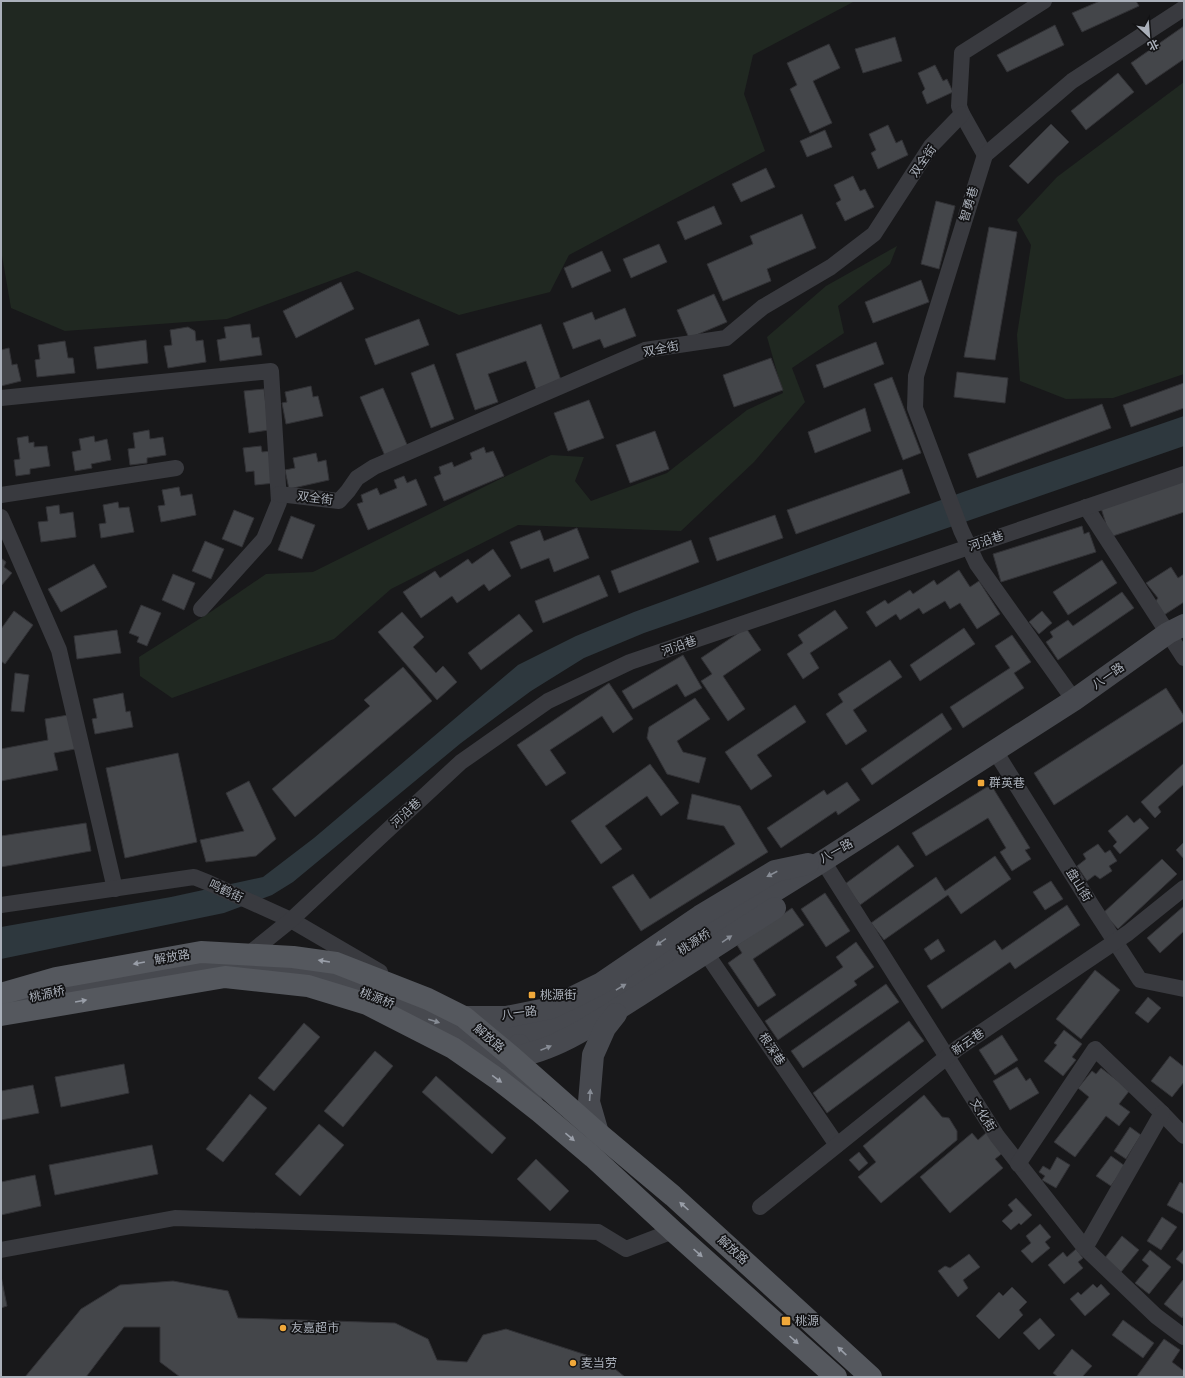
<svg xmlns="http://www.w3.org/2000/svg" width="1185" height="1378" viewBox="0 0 1185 1378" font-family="'Nunito Sans','Noto Sans SC',sans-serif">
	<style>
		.green { fill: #202821 }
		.water { fill: #2e383e }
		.building { fill: #44464a; stroke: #323236 }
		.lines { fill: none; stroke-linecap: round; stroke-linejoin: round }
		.minor { stroke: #393a3f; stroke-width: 16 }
		.secondary { stroke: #47494f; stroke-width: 22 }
		.primary { stroke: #55585e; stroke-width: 22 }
		.oneway { fill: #878c95 }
		.oneway2 { fill: #999ea8 }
		.poi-dot { fill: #f0a83a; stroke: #131315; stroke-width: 1.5 }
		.labels { text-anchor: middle; stroke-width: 3.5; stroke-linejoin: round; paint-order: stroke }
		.street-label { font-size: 12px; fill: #aab0ba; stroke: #131315 }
		.poi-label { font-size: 12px; fill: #aab0ba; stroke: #131315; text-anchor: start }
	</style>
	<rect width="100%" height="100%" fill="#18181a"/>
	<!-- green -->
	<g class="green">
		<path d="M1 1H855L753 55 744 94 765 151 569 255 550 292 459 315 357 271 227 319 65 331 11 308 1 250Z"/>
		<path d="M1184 82V374L1113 398 1066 399 1020 381 1017 335 1031 245 1017 220 1057 177Z"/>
		<path d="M897 246 890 264 838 306 844 333 792 368 805 402 754 462 681 531 518 525 391 589 334 639 172 698 140 676 139 657 212 611 266 574 313 572 498 480 551 455 584 457 575 481 591 501 667 473 747 410 783 393 767 337 826 286Z"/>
	</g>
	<!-- water -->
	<path class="water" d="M1184 416V446L644 633 584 658 531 691 461 743 293 882 272 895 224 913 1 959V927L171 897 263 877 314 838 518 665 576 636 634 612 963 492Z"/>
	<!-- building -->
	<g class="building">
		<path d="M1100 1H1136L1139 6 1082 32 1072 13Z"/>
		<path d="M1055 25 1064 45 1007 72 997 55Z"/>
		<path d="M1184 26V59L1146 85 1131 63Z"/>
		<path d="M895 37 902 61 863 73 855 49Z"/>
		<path d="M829 44 840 68 813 81 832 123 810 133 790 89 797 85 787 63Z"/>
		<path d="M935 65 943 81 947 79 953 92 927 104 922 92 925 89 918 73Z"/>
		<path d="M1118 73 1134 92 1086 130 1071 111Z"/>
		<path d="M1051 124 1069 142 1028 184 1009 166Z"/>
		<path d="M888 125 896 143 902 140 908 155 878 169 871 153 876 150 869 134Z"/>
		<path d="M825 130 832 147 807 157 800 141Z"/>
		<path d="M766 168 775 187 741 202 732 184Z"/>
		<path d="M853 176 860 191 865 189 874 207 845 221 836 203 841 200 834 185Z"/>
		<path d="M936 201 955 206 939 269 921 264Z"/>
		<path d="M714 206 722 224 685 240 677 222Z"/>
		<path d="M802 214 816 248 767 269 771 281 723 301 707 264 753 244 750 236Z"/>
		<path d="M989 227 1017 232 995 360 964 357Z"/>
		<path d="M659 244 667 262 631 278 623 259Z"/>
		<path d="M602 251 611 271 572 288 564 268Z"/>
		<path d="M921 280 929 302 873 323 865 302Z"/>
		<path d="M341 282 354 309 296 338 283 311Z"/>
		<path d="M714 294 727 322 689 338 677 310Z"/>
		<path d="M625 308 636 336 604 348 600 339 573 349 563 323 592 312 595 320Z"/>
		<path d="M419 319 429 345 375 365 365 339Z"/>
		<path d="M250 324 252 338 259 337 262 355 220 361 217 340 226 338 224 327Z"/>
		<path d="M541 324 561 380 536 389 526 361 488 374 498 402 475 410 456 354Z"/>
		<path d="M188 327 195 331 196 341 203 340 206 362 168 368 164 346 172 345 170 330Z"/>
		<path d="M146 340 148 363 97 369 94 347Z"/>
		<path d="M65 341 68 358H73L75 373 37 377 35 360 40 359 38 345Z"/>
		<path d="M876 342 884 364 824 388 816 365Z"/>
		<path d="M9 348 12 365 17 364 21 381 1 386V350Z"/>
		<path d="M771 358 783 390 734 407 723 375Z"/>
		<path d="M434 364 454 419 431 428 411 373Z"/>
		<path d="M957 372 1008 378 1005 403 954 397Z"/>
		<path d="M892 377 921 453 903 460 874 384Z"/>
		<path d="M1184 383V408L1131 427 1123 405Z"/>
		<path d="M311 386 313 397 318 396 323 416 286 424 282 403 287 402 285 392Z"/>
		<path d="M383 388 408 447 385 456 360 397Z"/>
		<path d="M264 389 269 430 249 433 244 391Z"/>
		<path d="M589 400 604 438 568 451 554 413Z"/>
		<path d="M1102 404 1111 428 977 478 968 454Z"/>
		<path d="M865 408 871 431 815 453 808 432Z"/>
		<path d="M149 430 150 439 163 437 166 455 147 458V463L130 465 128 449 135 448 133 433Z"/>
		<path d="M655 431 669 469 630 483 616 445Z"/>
		<path d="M28 436 29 443 34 442V447L47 446 50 466 30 469V474L16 476 14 460 20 459 17 438Z"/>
		<path d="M94 436 95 442 107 439 111 460 91 464 92 468 75 471 72 452 81 450 79 439Z"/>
		<path d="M261 446 262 452 271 451 275 483 255 485 254 471 246 472 243 448Z"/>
		<path d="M484 447 486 453 493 451 504 476 444 501 434 477 441 474 439 467 452 462 454 467 472 459 470 453Z"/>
		<path d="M316 453 318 462 326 460 329 480 289 489 285 470 295 468 293 458Z"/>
		<path d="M902 469 910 493 796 534 787 510Z"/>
		<path d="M404 476 407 483 416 479 427 505 368 530 357 504 363 502 361 495 377 488 380 495 397 488 394 480Z"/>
		<path d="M1184 480V512L1110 537 1101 508Z"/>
		<path d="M179 487 181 496 192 494 196 515 161 522 158 506 165 505 162 490Z"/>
		<path d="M118 502 119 508 129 507 134 532 101 538 99 524 106 523 103 505Z"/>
		<path d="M59 505 60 514 73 512 76 537 41 542 38 522 48 521 46 507Z"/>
		<path d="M234 510 254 518 242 547 222 539Z"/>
		<path d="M775 515 783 538 717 561 709 538Z"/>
		<path d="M291 516 315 525 302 559 278 550Z"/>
		<path d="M1082 526 1084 534 1089 532 1096 552 1001 582 993 554Z"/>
		<path d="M577 528 589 558 554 572 549 558 521 569 510 542 540 530 544 541Z"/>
		<path d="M691 540 699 562 619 593 611 571Z"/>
		<path d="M205 541 224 549 211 579 192 571Z"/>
		<path d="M493 549 511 576 489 591 484 584 457 603 452 596 421 618 403 592 435 571 440 578 468 559 472 564Z"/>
		<path d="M1 558 6 562 4 567 12 573 1 586Z"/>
		<path d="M1102 560 1117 583 1068 615 1053 592Z"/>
		<path d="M94 564 107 587 61 612 48 589Z"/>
		<path d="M1171 567 1178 578 1184 574V602L1164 615 1155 602 1158 598 1146 583Z"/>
		<path d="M959 570 970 587 979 581 1000 614 977 629 960 603 950 609 945 601 923 614 919 608 900 620 896 614 876 627 866 612 885 600 888 604 910 590 913 594 934 580 937 585Z"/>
		<path d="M173 574 195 583 184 610 162 600Z"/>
		<path d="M599 575 608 596 543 623 535 601Z"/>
		<path d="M1122 592 1134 608 1058 660 1046 642 1053 637 1050 632 1068 620 1073 626Z"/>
		<path d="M141 605 161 613 147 646 137 642 139 637 129 633Z"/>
		<path d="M835 610 848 628 810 653 819 668 803 679 787 654 803 643 798 635Z"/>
		<path d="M14 611 33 625 5 664 1 661V629Z"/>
		<path d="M1042 611 1052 623 1039 634 1029 622Z"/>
		<path d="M402 612 424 637 413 647 436 673 443 666 457 682 437 700 378 632Z"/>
		<path d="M519 614 533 631 481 670 468 653Z"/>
		<path d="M746 628 761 650 723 676 745 709 728 721 701 681 712 674 701 658Z"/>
		<path d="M964 628 975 644 920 681 910 665Z"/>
		<path d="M117 630 121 653 77 659 74 636Z"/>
		<path d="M1012 635 1031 662 1014 673 1024 688 963 728 950 707 1010 668 995 646Z"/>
		<path d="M683 655 702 688 685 697 677 684 633 709 622 691Z"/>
		<path d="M890 660 902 677 853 710 867 731 846 745 826 714 843 702 838 694Z"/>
		<path d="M403 667 432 701 295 817 272 789 370 706 364 700Z"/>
		<path d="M15 673 29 675 24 712 11 711Z"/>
		<path d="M609 683 633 719 613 733 602 716 550 750 566 773 546 786 517 745Z"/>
		<path d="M1166 688 1184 716V721L1054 805 1034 773Z"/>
		<path d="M123 693 126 712 130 711 133 727 95 734 92 719 97 718 93 699Z"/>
		<path d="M695 698 710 719 677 741 683 752 706 758 699 783 667 774 647 738 649 727Z"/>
		<path d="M795 705 806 722 757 755 772 776 751 790 725 752Z"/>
		<path d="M942 713 952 729 872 785 861 769Z"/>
		<path d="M68 715 75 749 54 753 58 770 1 781V749L48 740 45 719Z"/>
		<path d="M178 753 197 842 125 858 106 768Z"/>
		<path d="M1184 763V784L1158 807 1161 812 1155 818 1141 802Z"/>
		<path d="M650 764 679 803 661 816 647 796 605 826 622 849 601 864 571 821Z"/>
		<path d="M249 781 276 839 256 856 206 862 200 840 244 831 226 793Z"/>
		<path d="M847 782 860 800 838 815 836 811 781 848 767 828 824 790 827 795Z"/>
		<path d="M987 787 993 788 1030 848 1025 850 1031 859 1012 871 1000 852 1006 848 988 818 926 856 912 833Z"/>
		<path d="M692 794 740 806 768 852 641 931 612 887 633 874 650 899 735 844 724 826 687 819Z"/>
		<path d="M1127 815 1134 823 1140 818 1149 828 1120 854 1113 846 1117 842 1108 831Z"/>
		<path d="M86 823 91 851 1 867V836Z"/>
		<path d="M1184 842V859L1176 850Z"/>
		<path d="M1098 844 1105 853 1110 850 1117 861 1109 866 1112 871 1100 879 1095 875 1087 881 1077 866 1086 859 1083 854Z"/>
		<path d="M898 845 914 866 860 905 845 884Z"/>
		<path d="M995 856 1011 879 961 914 948 895 884 940 871 923 936 877 945 891Z"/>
		<path d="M1162 859 1177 874 1118 929 1103 913Z"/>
		<path d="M1051 881 1063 899 1045 910 1033 892Z"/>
		<path d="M825 893 850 931 826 947 801 909Z"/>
		<path d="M1067 905 1080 925 1015 969 1010 962 942 1009 927 986 995 940 1002 950Z"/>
		<path d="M1184 906V931L1160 953 1147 938Z"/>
		<path d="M792 908 804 925 753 959 776 995 758 1007 728 963 742 953 737 945Z"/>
		<path d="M938 939 945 951 931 960 924 949Z"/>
		<path d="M856 942 874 967 854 981 857 985 778 1040 765 1021 843 967 836 957Z"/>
		<path d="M1095 970 1120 990 1081 1039 1056 1019Z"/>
		<path d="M886 984 899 1002 803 1068 791 1051Z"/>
		<path d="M1148 997 1161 1008 1148 1023 1135 1013Z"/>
		<path d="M909 1021 924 1041 827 1113 813 1093Z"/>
		<path d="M304 1023 320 1037 274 1091 258 1078Z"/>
		<path d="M1064 1030 1082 1044 1072 1057 1076 1060 1063 1076 1044 1061 1057 1045 1054 1043Z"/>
		<path d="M1002 1035 1018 1060 995 1075 979 1050Z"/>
		<path d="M375 1051 393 1066 343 1127 324 1111Z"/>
		<path d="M1170 1056 1184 1067V1082L1172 1097 1151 1081Z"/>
		<path d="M124 1064 129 1093 61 1107 55 1077Z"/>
		<path d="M1017 1067 1026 1081 1030 1078 1039 1093 1010 1110 993 1081Z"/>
		<path d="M1101 1068 1130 1090 1119 1104 1130 1112 1119 1126 1106 1116 1075 1157 1054 1142 1089 1097 1078 1088 1092 1071 1096 1074Z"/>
		<path d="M436 1076 506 1138 492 1154 422 1092Z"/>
		<path d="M33 1085 39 1113 1 1120V1091Z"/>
		<path d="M250 1094 267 1108 223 1162 206 1149Z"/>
		<path d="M924 1095 942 1117 949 1118 957 1131V1140L881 1203 858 1177 876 1162 863 1146Z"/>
		<path d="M319 1124 344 1145 300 1196 275 1174Z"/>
		<path d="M1130 1127 1141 1135 1126 1159 1114 1151Z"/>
		<path d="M987 1132 1004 1152 995 1159 1003 1168 950 1213 920 1177 972 1133 978 1140Z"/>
		<path d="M152 1145 158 1174 55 1195 49 1165Z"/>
		<path d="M859 1152 868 1163 859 1171 849 1160Z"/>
		<path d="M1111 1156 1125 1166 1111 1186 1096 1176Z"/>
		<path d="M1057 1157 1070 1165 1056 1188 1042 1180 1045 1176 1039 1172 1043 1166 1050 1170Z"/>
		<path d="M536 1159 569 1191 550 1211 517 1179Z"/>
		<path d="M35 1175 41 1206 1 1215V1182Z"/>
		<path d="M1180 1182 1184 1184V1214L1167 1205Z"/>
		<path d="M1016 1198 1032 1215 1021 1225 1019 1223 1011 1230 1002 1221 1013 1211 1008 1205Z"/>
		<path d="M1162 1217 1177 1227 1161 1250 1147 1241Z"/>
		<path d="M1040 1224 1051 1237 1045 1242 1050 1248 1032 1263 1021 1251 1031 1243 1026 1236Z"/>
		<path d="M1122 1236 1139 1250 1121 1272 1104 1259Z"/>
		<path d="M1076 1249 1083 1258 1078 1262 1083 1268 1064 1284 1048 1265 1063 1252 1067 1257Z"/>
		<path d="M1184 1249V1265L1176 1259Z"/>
		<path d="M1150 1250 1171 1267 1149 1294 1135 1283 1149 1266 1142 1260Z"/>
		<path d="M969 1254 980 1267 963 1280 968 1288 958 1297 938 1271 945 1266 950 1268Z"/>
		<path d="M1 1276 7 1306 1 1308Z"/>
		<path d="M1183 1280 1184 1281V1315L1182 1318 1164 1304Z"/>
		<path d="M173 1281 228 1291 238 1318 395 1323 428 1339 437 1360 467 1362 483 1335 506 1329 605 1361 625 1377H180L160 1362V1327H124L86 1377H25L81 1309 120 1285Z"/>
		<path d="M1093 1284 1097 1288 1101 1284 1110 1294 1085 1316 1070 1299 1078 1292 1081 1295Z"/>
		<path d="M1012 1287 1027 1302 1019 1310 1023 1315 999 1339 976 1316 999 1292 1003 1296Z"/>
		<path d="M1040 1318 1055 1335 1039 1350 1023 1333Z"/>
		<path d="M1123 1320 1154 1343 1143 1358 1112 1335Z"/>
		<path d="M1164 1339 1180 1350 1172 1362 1184 1371V1377H1139L1137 1376Z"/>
		<path d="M1072 1349 1092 1366 1082 1377H1058L1053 1373Z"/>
	</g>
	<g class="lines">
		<!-- minor -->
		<g class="minor">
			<path d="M985 155 962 114 959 106 962 53 1044 1"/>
			<path d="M1 398 271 371 279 502 264 539 201 609"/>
			<path d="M279 494 339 501 348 491 357 478 374 467 645 350 726 338 763 307 831 267 874 234 931 146 962 114"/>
			<path d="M1 495 176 468"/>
			<path d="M1086 507 1184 658"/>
			<path d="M1 517 59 650 115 889"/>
			<path d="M1074 700 977 564 961 530 915 408 916 376 985 155 1072 81 1184 8"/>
			<path d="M995 751 1092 906 1140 980 1184 989"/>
			<path d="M823 861 997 1136 1085 1248 1156 1316 1184 1337"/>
			<path d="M1 905 194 877 209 883 291 920 380 972"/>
			<path d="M250 953 291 920 461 762 548 701 630 662 1184 474"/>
			<path d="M706 953 837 1145"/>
			<path d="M1018 1164 1095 1049 1162 1113 1184 1136"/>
			<path d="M760 1207 958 1048 1128 933 1184 888"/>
			<path d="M1085 1248 1162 1113"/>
			<path d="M1 1250 175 1218 598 1232 626 1249 673 1231"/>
		</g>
		<!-- secondary -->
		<g class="secondary">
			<path d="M1 1004 69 989 175 972 243 967 296 972 338 983 389 1002 427 1019 472 1033 513 1036 539 1031 569 1018 662 963 723 923 823 861 1074 700 1168 633 1184 625"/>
			<path d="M464 1017H506L551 1008 600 984 700 916 775 871 808 864"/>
			<path d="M519 1045C501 1063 521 1090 533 1105"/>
			<path d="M454 1048C472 1053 494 1059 513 1057 558 1051 603 1018 640 995 685 966 730 937 775 908"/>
			<path d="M598 1133 589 1102 593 1055 605 1028 616 1014"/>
		</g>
		<!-- primary -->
		<g class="primary">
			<path d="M1 994 56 978 201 952 293 957 336 963 428 999 464 1017 512 1057 598 1133 673 1196 871 1377"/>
			<path d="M1 1015 225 977 308 986 367 1004 453 1048 499 1080 540 1112 593 1157 673 1231 836 1377"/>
		</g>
	</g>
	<!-- one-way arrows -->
	<defs><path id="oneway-solid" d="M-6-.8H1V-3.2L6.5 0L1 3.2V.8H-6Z"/></defs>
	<g class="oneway">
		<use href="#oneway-solid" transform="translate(772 874) rotate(153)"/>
		<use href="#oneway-solid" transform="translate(727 939) rotate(-34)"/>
		<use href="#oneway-solid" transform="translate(661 942) rotate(146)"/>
		<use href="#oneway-solid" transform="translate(621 987) rotate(-31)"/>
		<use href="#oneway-solid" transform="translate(434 1021) rotate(17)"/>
		<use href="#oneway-solid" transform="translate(546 1048) rotate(-22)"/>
		<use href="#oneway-solid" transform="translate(590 1095) rotate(-86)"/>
	</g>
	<g class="oneway2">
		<use href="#oneway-solid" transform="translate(324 961) rotate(-171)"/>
		<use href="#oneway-solid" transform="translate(139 963) rotate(170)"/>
		<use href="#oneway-solid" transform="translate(81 1001) rotate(-10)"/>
		<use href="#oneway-solid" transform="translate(497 1079) rotate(36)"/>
		<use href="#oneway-solid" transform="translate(570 1137) rotate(40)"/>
		<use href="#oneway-solid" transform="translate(684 1206) rotate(-138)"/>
		<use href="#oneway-solid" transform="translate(698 1253) rotate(42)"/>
		<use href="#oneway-solid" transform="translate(794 1340) rotate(42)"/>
		<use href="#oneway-solid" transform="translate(842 1351) rotate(-137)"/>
	</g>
	<!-- markers -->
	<g class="poi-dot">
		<rect x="977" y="779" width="8" height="8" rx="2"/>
		<rect x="528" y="991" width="8" height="8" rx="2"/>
		<rect x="781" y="1316" width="10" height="10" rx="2"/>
		<circle cx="283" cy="1328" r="4"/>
		<circle cx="573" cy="1363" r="4"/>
	</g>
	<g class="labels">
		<!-- street labels -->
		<g class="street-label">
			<text transform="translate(923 161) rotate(-55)" y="4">双全街</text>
			<text transform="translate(969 204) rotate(-73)" y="4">智勇巷</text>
			<text transform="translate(661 349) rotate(-11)" y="4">双全街</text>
			<text transform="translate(315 498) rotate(7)" y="4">双全街</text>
			<text transform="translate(986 541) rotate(-19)" y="4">河沿巷</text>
			<text transform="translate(679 646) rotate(-19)" y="4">河沿巷</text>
			<text transform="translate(1108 676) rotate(-35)" y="4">八一路</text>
			<text transform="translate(406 813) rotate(-43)" y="4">河沿巷</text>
			<text transform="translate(836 851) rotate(-29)" y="4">八一路</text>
			<text transform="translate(1079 885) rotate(58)" y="4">盘山街</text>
			<text transform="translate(226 891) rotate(25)" y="4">鸣鹤街</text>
			<text transform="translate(694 942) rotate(-33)" y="4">桃源桥</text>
			<text transform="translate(172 957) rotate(-10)" y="4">解放路</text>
			<text transform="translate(47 994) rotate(-12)" y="4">桃源桥</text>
			<text transform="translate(377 998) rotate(21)" y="4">桃源桥</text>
			<text transform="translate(519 1013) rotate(-8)" y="4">八一路</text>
			<text transform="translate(489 1038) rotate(40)" y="4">解放路</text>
			<text transform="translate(968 1042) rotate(-35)" y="4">新云巷</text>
			<text transform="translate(772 1049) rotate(56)" y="4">根深巷</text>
			<text transform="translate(983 1115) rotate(57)" y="4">文化街</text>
			<text transform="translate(733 1250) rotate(42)" y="4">解放路</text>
		</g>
		<!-- poi labels -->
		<g class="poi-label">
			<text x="989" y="787">群英巷</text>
			<text x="540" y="999">桃源街</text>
			<text x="795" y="1325">桃源</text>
			<text x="291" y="1332">友嘉超市</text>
			<text x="581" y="1367">麦当劳</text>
		</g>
	</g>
	<!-- border -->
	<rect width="1185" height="1378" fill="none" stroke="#aab0ba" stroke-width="4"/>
	<!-- north arrow -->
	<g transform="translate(1149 36) rotate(154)" stroke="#131315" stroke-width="3" paint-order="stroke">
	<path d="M0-3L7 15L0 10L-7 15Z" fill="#aab0ba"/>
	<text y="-6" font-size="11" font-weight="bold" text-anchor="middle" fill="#aab0ba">北</text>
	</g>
</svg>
